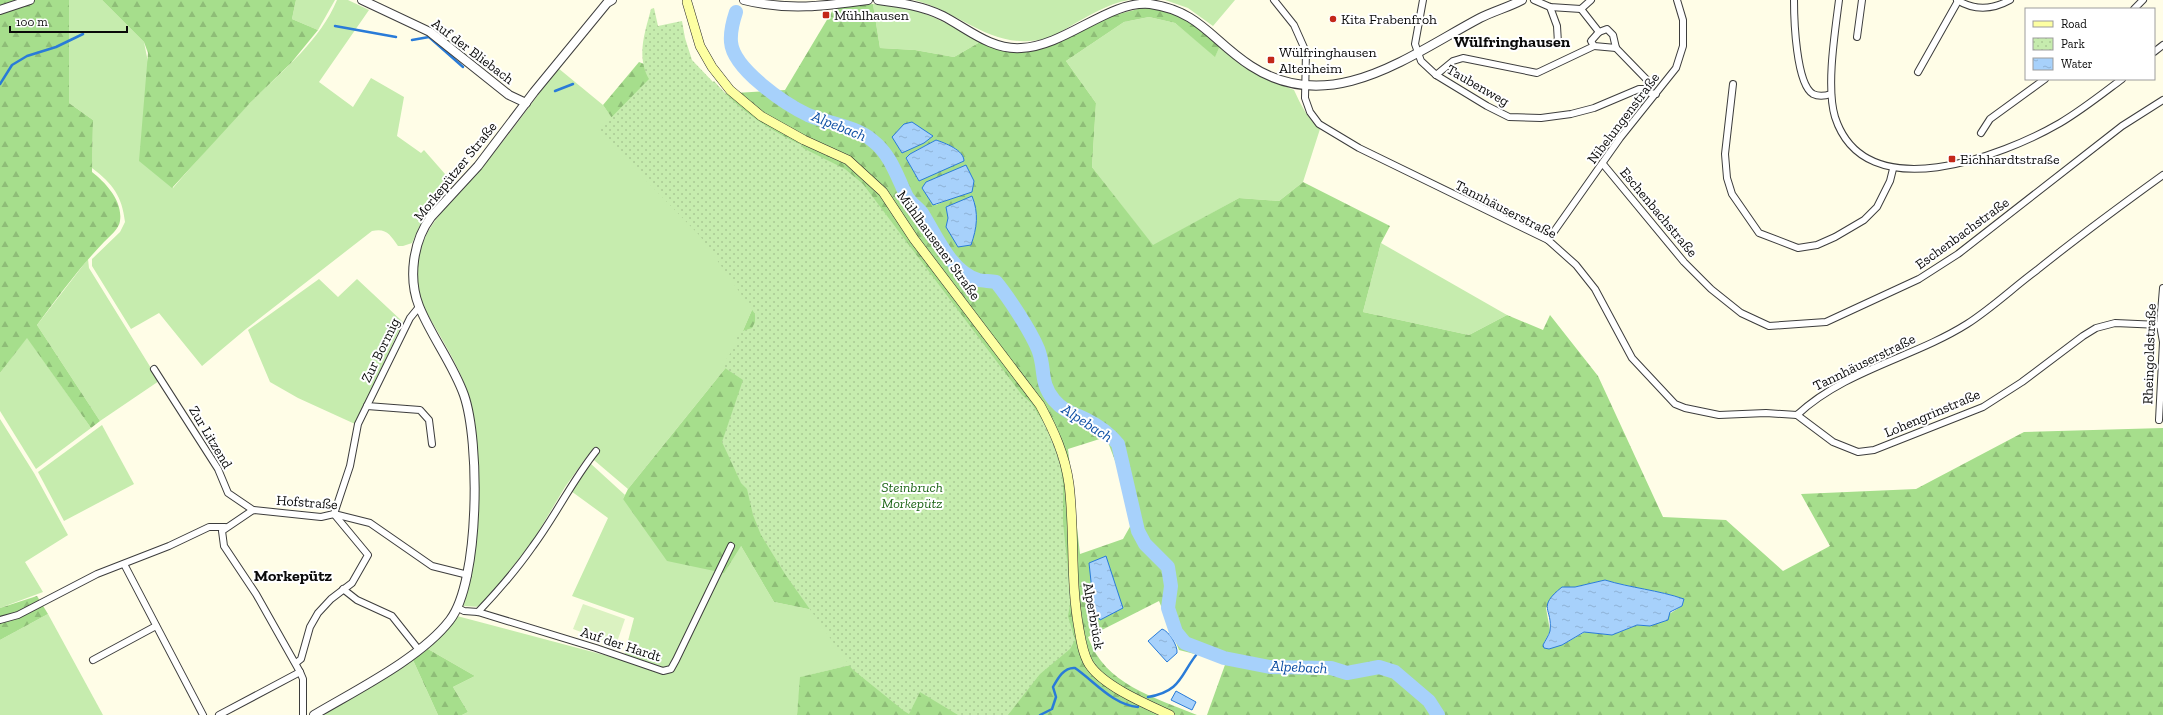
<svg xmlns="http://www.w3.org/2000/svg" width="2163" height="715" viewBox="0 0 2163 715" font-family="'Zilla Slab',serif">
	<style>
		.grass { fill: #c6ecae }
		.forest { fill: url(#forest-firs); fill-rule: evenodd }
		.park { fill: url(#park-dots) }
		.pitch { fill: #dbf2c1 }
		.water { fill: url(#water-ripples); stroke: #297bd8 }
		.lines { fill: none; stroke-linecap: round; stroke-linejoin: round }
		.stream { stroke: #297bd8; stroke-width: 2.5 }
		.river { stroke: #a7d1fb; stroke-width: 14 }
		.minor-casing { stroke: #3d3d3d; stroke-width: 8 }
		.tertiary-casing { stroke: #3d3d3d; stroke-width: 10 }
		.secondary-casing { stroke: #2c2c2c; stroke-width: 10 }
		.minor { stroke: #fff; stroke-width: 6 }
		.tertiary { stroke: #fff; stroke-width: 8 }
		.secondary { stroke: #fdffa2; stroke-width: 9 }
		.poi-dot { fill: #c32719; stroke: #fff; stroke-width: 1.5 }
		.labels { text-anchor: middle; stroke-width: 4; stroke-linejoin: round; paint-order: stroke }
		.poi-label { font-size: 14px; fill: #0a0a0a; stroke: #fff; text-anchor: start }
		.street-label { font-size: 14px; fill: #0a0a0a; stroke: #fff }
		.park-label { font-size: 14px; font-style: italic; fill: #1d6517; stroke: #fff }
		.water-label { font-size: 15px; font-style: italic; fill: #0b4da4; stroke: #fff }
		.quarter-label { font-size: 16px; font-weight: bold; fill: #0a0a0a; stroke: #fff }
	</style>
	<defs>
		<pattern id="forest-firs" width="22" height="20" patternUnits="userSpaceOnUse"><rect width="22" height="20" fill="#a6de8c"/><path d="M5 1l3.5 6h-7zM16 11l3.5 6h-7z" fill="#8ebd77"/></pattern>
		<pattern id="park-dots" width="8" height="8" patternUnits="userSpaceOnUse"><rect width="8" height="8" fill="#c6ecae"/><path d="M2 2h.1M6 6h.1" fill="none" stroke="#a9c994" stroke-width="1.8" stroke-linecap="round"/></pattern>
		<pattern id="water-ripples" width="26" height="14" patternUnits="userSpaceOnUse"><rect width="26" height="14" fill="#a7d1fb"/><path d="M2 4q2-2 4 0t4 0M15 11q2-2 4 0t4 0" fill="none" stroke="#8eb2d6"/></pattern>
	</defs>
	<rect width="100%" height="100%" fill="#fffde7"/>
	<!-- grass -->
	<g class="grass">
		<path d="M69 0H102L144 42 173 188C198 159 224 129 251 102 282 71 320 41 337 0H348L369 10 319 82 353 107 371 78 404 97 397 136 421 153 424 150 445 174 448 180 428 205 429 212 421 224 412 243 403 246H398C390 235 387 228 372 231L246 329 202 366 159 313 131 329 92 266V259L120 232 125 222C122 196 113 184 92 168L93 120 69 103Z"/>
		<path d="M296 0H335L318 30 292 19Z"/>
		<path d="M914 0H1129C1107 4 1088 16 1069 27 1062 31 1054 36 1047 38 994 53 962 12 914 0Z"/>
		<path d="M1165 0H1235L1213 26 1188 8Z"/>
		<path d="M873 4C914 4 946 22 980 42L954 57 915 50 880 48Z"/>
		<path d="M1149 17 1175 23 1215 56 1220 46C1245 69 1263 77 1294 90 1301 105 1307 118 1320 129L1303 182 1279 201 1239 198 1153 246 1092 167 1096 103 1066 61 1124 22Z"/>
		<path d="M558 68 603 105 651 174 755 303 728 365 628 489 588 455 565 487 534 539 482 607 463 606C478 557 479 516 477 465 476 440 475 417 468 393 458 363 437 332 422 304 403 235 446 211 484 165 510 134 533 101 558 68Z"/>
		<path d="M1381 243 1507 315 1469 335 1363 312Z"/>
		<path d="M88 259 89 268 159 381 100 421 37 325Z"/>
		<path d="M319 279 338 297 357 279 403 322 355 424 298 398 270 382 248 330Z"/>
		<path d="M27 337 91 428 36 469 0 411V373Z"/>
		<path d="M0 419 34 473 68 535 25 562 43 592 0 608Z"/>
		<path d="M102 425 134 484 64 521 38 472Z"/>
		<path d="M590 463 625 495 623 499 741 546 774 602 813 610 850 665 801 677 797 715H462L468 712 453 687 475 676 428 649 445 632 457 616 623 660 634 618 572 596 608 518 571 491Z"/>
		<path d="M48 614 103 715H0V640Z"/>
		<path d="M413 660 438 715H321Z"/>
	</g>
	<!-- forest -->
	<g class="forest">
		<path d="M0 0H69V103L93 120 92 172C106 183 123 201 120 221 119 229 110 236 104 242 79 268 58 297 37 325L100 421 91 428 27 338 0 373Z"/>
		<path d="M102 0H296L292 19 318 30 291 63 250 103 172 188 139 161 148 53 144 42Z"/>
		<path d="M873 4 880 48 915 50 954 57 980 42 996 49 1021 51 1107 17 1146 7 1158 8 1184 17 1220 46 1215 57 1175 23 1149 17 1124 22 1066 61 1096 103 1092 167 1153 245 1239 198 1279 201 1303 182 1390 226 1381 243 1363 312 1469 335 1507 315 1543 330 1550 315 1598 376 1663 517 1726 520 1783 571 1830 546 1801 494 1916 489 2024 432 2163 428V715H1207L1226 662 1179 650 1159 601 1088 637C1105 685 1154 697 1197 715H797L800 677 850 665 813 610 774 602 741 546 724 573 667 561 623 499 628 489 728 365 755 303 651 175 603 105 639 62 719 94 785 90 834 8ZM936 140 919 181 906 158 910 154ZM922 188 953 197 936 205ZM1106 437 1136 516 1123 539 1080 554 1068 449ZM1605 580C1631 588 1658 590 1684 599L1682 606 1650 626 1637 625 1612 635 1585 632 1562 645H1543L1550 631 1546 608 1562 587H1575Z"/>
		<path d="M37 596 48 614 0 640V608Z"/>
		<path d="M428 649 475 676 453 687 468 712 462 715H438L413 660Z"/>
	</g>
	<!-- park -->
	<path class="park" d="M654 8 658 26 682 21 685 38 692 60 713 82 714 81C738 109 768 130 802 145L803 148 845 169 863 184 1022 395 1031 403 1046 426 1059 454 1063 484V522L1071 599 1068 616 1075 640 1070 649 1040 674 1008 715H958L920 692 909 714 904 711 852 669 785 574 761 535 753 515 747 489 741 483 722 442 743 380 722 366 737 343 736 333 752 328 755 322V314L700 236 598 131 649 79C636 57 645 32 651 9Z"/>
	<!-- pitch -->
	<path class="pitch" d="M583 604 625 619 616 645 573 629Z"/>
	<!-- water -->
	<g class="water">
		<path d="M912 122 933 136 924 143 902 153 892 137 904 124Z"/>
		<path d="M936 140C945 143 964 150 964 161L919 181 906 158 910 154Z"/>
		<path d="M966 165 974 181 972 192 933 205 922 188 926 182Z"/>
		<path d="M972 196C979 213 977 228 971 245L958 247 946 227 948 218 946 207Z"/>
		<path d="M1106 556 1123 608 1100 620 1094 609 1089 563Z"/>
		<path d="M1605 580C1631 588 1658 590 1684 599L1682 606 1670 612 1668 620 1650 626 1637 625 1612 635 1584 632 1562 645 1549 649 1544 648 1543 645C1545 641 1549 635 1550 631 1553 608 1536 608 1562 587H1575Z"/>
		<path d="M1162 629C1169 631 1178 646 1177 653L1167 662 1148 641Z"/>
		<path d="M1176 691 1196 702 1192 710 1171 700Z"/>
	</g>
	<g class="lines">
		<!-- stream -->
		<g class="stream">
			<path d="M335 26 396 37"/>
			<path d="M412 40 429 37 463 67"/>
			<path d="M0 84 12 65 27 56 56 47 83 34"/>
			<path d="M555 91 573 84"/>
			<path d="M1148 697C1184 691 1180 672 1201 649"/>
			<path d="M1040 715 1052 709 1056 697 1053 687C1058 678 1064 667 1075 668 1094 681 1113 705 1138 707"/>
		</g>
		<!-- river -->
		<path class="river" d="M736 12C733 21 730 31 731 42 733 69 785 104 808 115 829 124 856 126 873 141 890 154 897 176 906 195 909 202 917 207 922 213 936 235 950 271 978 280 983 281 990 281 996 282 1009 298 1030 330 1038 349 1046 369 1039 382 1054 400 1063 411 1075 414 1087 420 1099 426 1110 434 1118 444L1138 531 1145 544 1168 567 1171 586 1168 608 1176 632 1185 643 1224 658 1270 667 1331 668 1347 673 1379 667 1395 672 1429 701 1438 715"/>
		<defs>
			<g id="minor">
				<path d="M1274 0 1294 25 1306 52 1305 98 1310 112 1319 124 1359 148 1548 240 1576 265 1595 289 1632 358 1675 404 1685 408 1719 415 1766 413 1797 415C1845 370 1913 358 1967 324 1992 308 2014 287 2037 270 2078 237 2120 206 2163 175"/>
				<path d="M1423 0 1415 44 1421 61 1436 75 1453 61 1463 58 1537 73 1594 46"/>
				<path d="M1534 0 1550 7 1581 9"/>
				<path d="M1794 0C1794 19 1796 84 1813 94 1819 97 1825 96 1831 94"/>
				<path d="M1839 0C1835 32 1826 87 1835 117 1865 210 2003 156 2060 123 2082 110 2102 94 2122 79"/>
				<path d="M1957 0C1975 11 1992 10 2010 0"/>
				<path d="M1550 7 1557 26 1558 43"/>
				<path d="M1581 9 1599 32 1607 29 1613 35 1616 48 1650 83 1648 89 1650 93 1656 94"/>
				<path d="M1581 9 1591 0"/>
				<path d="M2134 9 2143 0"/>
				<path d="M1599 32 1591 41 1594 46 1616 48"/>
				<path d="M1857 37 1862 0"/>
				<path d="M2154 52 2163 45"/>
				<path d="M1918 72 1958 1"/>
				<path d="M1436 75 1487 106 1509 117 1541 118 1571 114 1594 108 1639 89H1648"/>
				<path d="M1733 84 1725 154 1727 178 1732 194 1759 233 1798 248 1817 245 1835 237 1864 220 1877 207 1890 181 1893 169"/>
				<path d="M1981 133 1990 119 2045 79"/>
				<path d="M1603 164 1684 262 1711 289 1741 313 1769 326 1826 322 1919 279 1958 254 2122 126 2163 100"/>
				<path d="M1548 240 1620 138 1676 68 1683 46V20L1677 0"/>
				<path d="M154 369 218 469 228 493 253 510"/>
				<path d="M367 406 420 410 429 420 432 444"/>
				<path d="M1797 415 1833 442 1858 452 1874 450 1983 407 2022 382 2083 336 2096 328 2115 323 2160 325"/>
				<path d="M2159 420 2163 342 2160 325 2163 288"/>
				<path d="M124 564 203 715"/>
				<path d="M343 589 357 600 392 616 419 650"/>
				<path d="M458 608 464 611 478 612 596 648 663 671 671 669 676 660 731 546"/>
				<path d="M478 612C498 591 517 569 533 546 556 515 572 481 596 451"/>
				<path d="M0 620 18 615 97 574 169 546 209 527H225"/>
				<path d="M93 660 156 626"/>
				<path d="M296 663 301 659 310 627 318 613 331 599 352 583 368 555 334 514 350 466 358 424 410 318 419 307"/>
				<path d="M219 715 300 672"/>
				<path d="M303 715V679L300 672 256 594 224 546 222 531 253 510 321 517 334 514 370 523 432 566 468 575"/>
			</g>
			<g id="tertiary">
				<path d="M362 0 430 32 509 95 526 103"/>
				<path d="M744 0C787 11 825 6 868 0"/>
				<path d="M878 0C901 3 923 6 943 16 968 29 991 50 1021 48 1066 46 1109 0 1150 4 1200 11 1212 41 1251 66 1331 118 1410 55 1480 18 1494 11 1509 7 1522 0"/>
				<path d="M0 10 30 0"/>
				<path d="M314 715C356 690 421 658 450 620 480 581 480 441 464 395 453 364 431 336 419 306 408 278 413 241 431 217L478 166 534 92 607 3 612 0"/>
			</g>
			<path id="secondary" d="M687 2 700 46 712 67 730 90 761 116 804 140 848 160 883 192 914 239 1040 405C1054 431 1065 455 1069 484 1075 532 1070 581 1079 629 1081 641 1083 654 1089 664 1103 686 1146 704 1170 715"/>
		</defs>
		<!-- minor casing -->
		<use href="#minor" class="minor-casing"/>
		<!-- tertiary casing -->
		<use href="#tertiary" class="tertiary-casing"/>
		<!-- secondary casing -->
		<use href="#secondary" class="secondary-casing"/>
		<!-- minor -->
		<use href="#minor" class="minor"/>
		<!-- tertiary -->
		<use href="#tertiary" class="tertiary"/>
		<!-- secondary -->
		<use href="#secondary" class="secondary"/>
	</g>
	<!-- markers -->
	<g class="poi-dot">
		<rect x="822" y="11" width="8" height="8" rx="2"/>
		<circle cx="1333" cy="19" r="4"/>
		<rect x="1267" y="56" width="8" height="8" rx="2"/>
		<rect x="1948" y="155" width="8" height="8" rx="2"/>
	</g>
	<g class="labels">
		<!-- poi labels -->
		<g class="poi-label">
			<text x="834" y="20">Mühlhausen</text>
			<text x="1341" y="24">Kita Frabenfroh</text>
			<text x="1279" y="57">Wülfringhausen<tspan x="1279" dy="16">Altenheim</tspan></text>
			<text x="1960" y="164">Eichhardtstraße</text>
		</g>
		<!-- street labels -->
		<g class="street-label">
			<text transform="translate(473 51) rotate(37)" y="5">Auf der Bliebach</text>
			<text transform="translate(1478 85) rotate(30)" y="5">Taubenweg</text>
			<text transform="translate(1623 118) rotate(-53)" y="5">Nibelungenstraße</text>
			<text transform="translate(455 171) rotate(-51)" y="5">Morkepützer Straße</text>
			<text transform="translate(1506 209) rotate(27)" y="5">Tannhäuserstraße</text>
			<text transform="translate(1659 212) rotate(50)" y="5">Eschenbachstraße</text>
			<text transform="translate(1962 233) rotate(-36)" y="5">Eschenbachstraße</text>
			<text transform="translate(939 245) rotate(54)" y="5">Mühlhausener Straße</text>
			<text transform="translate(380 350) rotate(-64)" y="5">Zur Bormig</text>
			<text transform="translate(2149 354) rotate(-88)" y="5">Rheingoldstraße</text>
			<text transform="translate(1864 362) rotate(-26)" y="5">Tannhäuserstraße</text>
			<text transform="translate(1932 413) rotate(-23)" y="5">Lohengrinstraße</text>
			<text transform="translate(211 437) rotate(59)" y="5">Zur Litzend</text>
			<text transform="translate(307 502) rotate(4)" y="5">Hofstraße</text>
			<text transform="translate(1094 616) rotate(80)" y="5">Alperbrück</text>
			<text transform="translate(621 644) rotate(18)" y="5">Auf der Hardt</text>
		</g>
		<!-- park labels -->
		<g class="park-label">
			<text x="912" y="492">Steinbruch<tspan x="912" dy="16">Morkepütz</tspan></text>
		</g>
		<!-- water labels -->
		<g class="water-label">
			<text transform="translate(839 126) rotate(22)" y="5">Alpebach</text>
			<text transform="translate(1087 423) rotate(33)" y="5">Alpebach</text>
			<text transform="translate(1299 667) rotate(3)" y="5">Alpebach</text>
		</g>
		<!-- quarter labels -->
		<g class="quarter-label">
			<text x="1512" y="47">Wülfringhausen</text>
			<text x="293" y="581">Morkepütz</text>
		</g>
	</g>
	<!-- legend -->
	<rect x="2025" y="8" width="130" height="72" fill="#ffffff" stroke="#9d9d9d"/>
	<rect x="2033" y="21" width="20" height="6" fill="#fdffa2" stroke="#9d9d9d"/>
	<text x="2061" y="28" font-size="12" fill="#0a0a0a">Road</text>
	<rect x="2033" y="38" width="20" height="12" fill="url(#park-dots)" stroke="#9d9d9d"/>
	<text x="2061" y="48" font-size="12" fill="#0a0a0a">Park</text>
	<rect x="2033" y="58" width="20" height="12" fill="url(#water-ripples)" stroke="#9d9d9d"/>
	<text x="2061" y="68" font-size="12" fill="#0a0a0a">Water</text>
	<!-- scale -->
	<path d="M10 26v6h117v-6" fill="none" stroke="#0a0a0a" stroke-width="2"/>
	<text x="16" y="26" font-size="12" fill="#0a0a0a" stroke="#ffffff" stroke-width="3" paint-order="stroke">100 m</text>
</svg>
